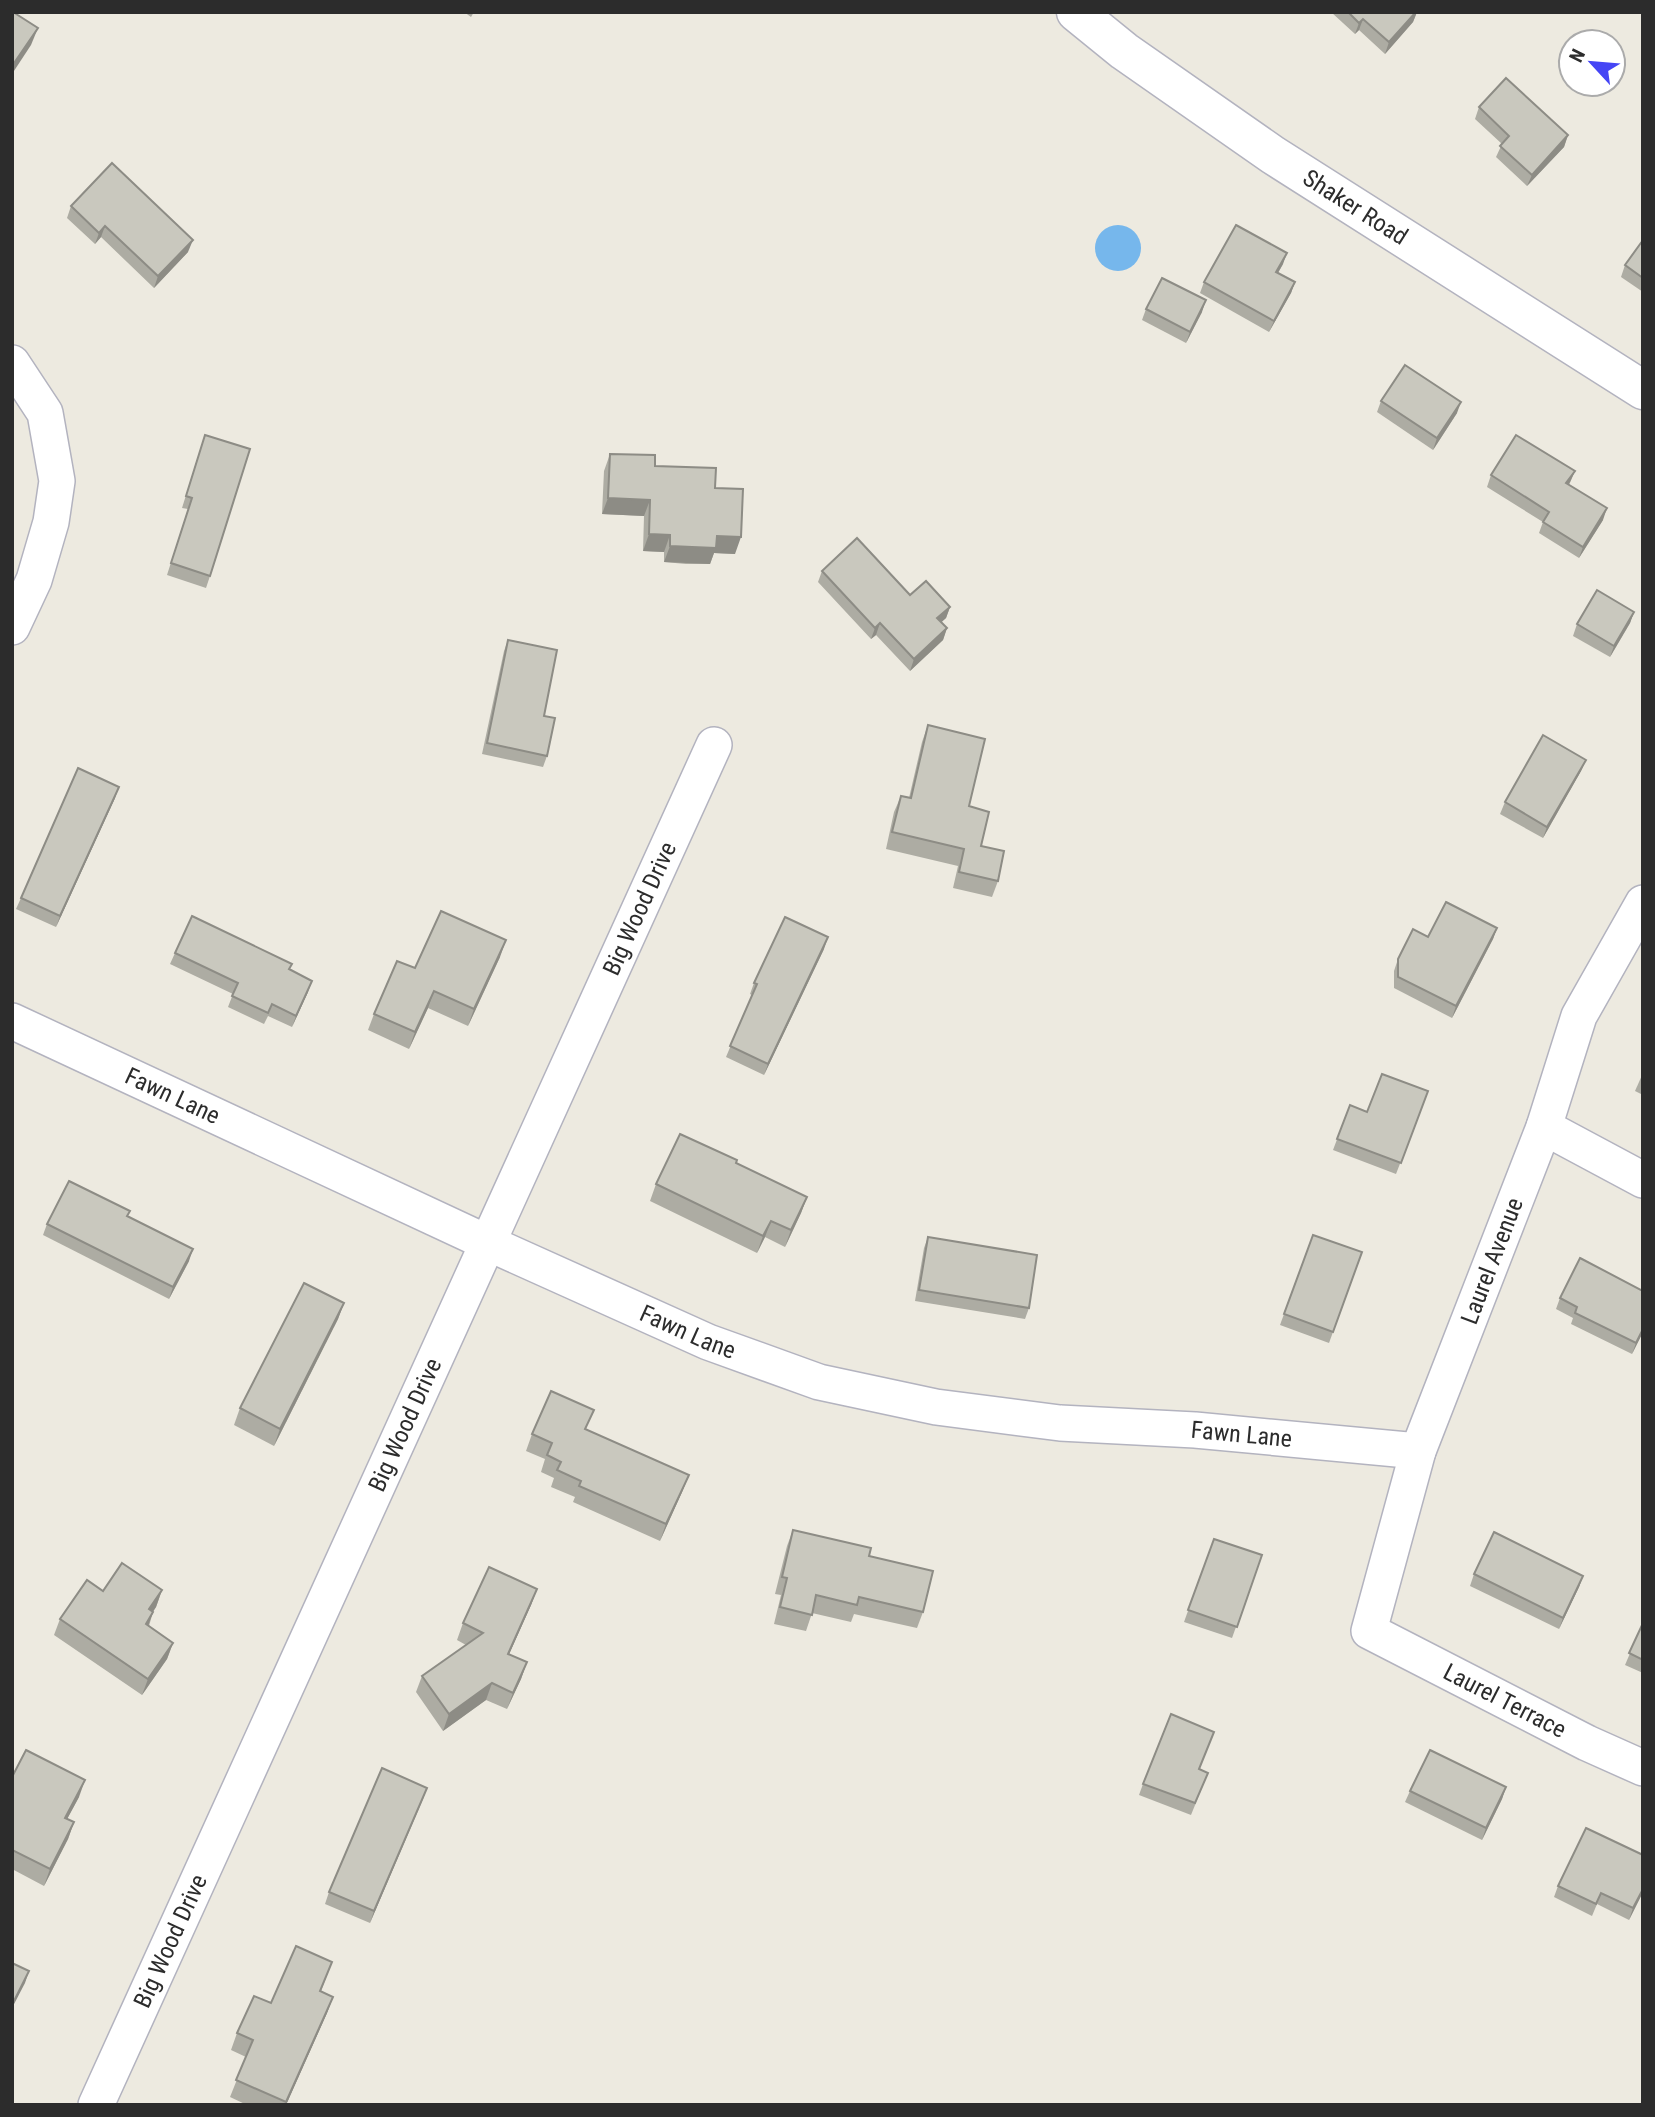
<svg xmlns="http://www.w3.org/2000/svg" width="1655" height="2117" viewBox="0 0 1655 2117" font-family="'Roboto Condensed',sans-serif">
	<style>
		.water { fill: #76b7ec }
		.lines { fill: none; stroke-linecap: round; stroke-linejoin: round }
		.minor-casing { stroke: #b3b3bf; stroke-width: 38 }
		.tertiary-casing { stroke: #b3b3bf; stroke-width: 41 }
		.minor { stroke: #fff; stroke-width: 35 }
		.tertiary { stroke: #fff; stroke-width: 38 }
		.wall { fill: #adaca3 }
		.shaded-wall { fill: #8d8c85 }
		.building { fill: #c9c8be; stroke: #8d8c85; stroke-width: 2 }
		.labels { text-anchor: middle; stroke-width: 7; stroke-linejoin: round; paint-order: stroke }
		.street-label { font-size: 24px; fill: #2c2c2c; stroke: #fff }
	</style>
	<rect width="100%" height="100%" fill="#edeae0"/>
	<!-- water -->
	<circle class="water" cx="1118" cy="248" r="23"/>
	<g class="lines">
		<defs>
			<g id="minor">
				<path d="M12 363 45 413 57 481 51 522 34 580 12 627"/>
				<path id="s1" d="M1643 903 1579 1016 1544 1127 1418 1451 1369 1631 1587 1743 1643 1768"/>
				<path id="s2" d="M12 1021 488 1243 708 1342 819 1382 936 1407 1060 1423 1195 1430 1418 1451"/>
				<path d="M1544 1127 1643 1180"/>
				<path id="s3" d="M96 2105 714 745"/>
			</g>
			<g id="tertiary">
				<path id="s4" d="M1076 12 1124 51 1273 155 1643 390"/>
			</g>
		</defs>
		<!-- minor casing -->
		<use href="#minor" class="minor-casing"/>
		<!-- tertiary casing -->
		<use href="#tertiary" class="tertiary-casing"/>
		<!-- minor -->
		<use href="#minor" class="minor"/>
		<!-- tertiary -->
		<use href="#tertiary" class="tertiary"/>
	</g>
	<!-- wall -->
	<g class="wall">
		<path d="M464 12H474L471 17Z"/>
		<path d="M1331 12H1417L1413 22 1385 54 1359 30 1355 34Z"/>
		<path d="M1479 107 1568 135 1564 147 1527 186 1496 157 1502 144 1475 119Z"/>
		<path d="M71 206 188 252 154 288 101 237 95 244 67 218Z"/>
		<path d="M1643 240V292L1621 277 1625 265Z"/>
		<path d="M1283 264 1278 273 1295 282 1291 293 1269 332 1200 293 1204 282Z"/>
		<path d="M1146 309 1202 312 1186 343 1142 320Z"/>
		<path d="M1381 401 1457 413 1433 450 1377 412Z"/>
		<path d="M201 447 210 576 206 588 167 575 188 509 182 508Z"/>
		<path d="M610 454 655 466 715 488 735 554 714 553 710 564H686L664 562V552L643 551 644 516 602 514 604 471Z"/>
		<path d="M1575 471 1569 485 1603 520 1579 558 1539 533 1543 522 1487 487 1491 475Z"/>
		<path d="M822 571 950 607 946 618 941 622 947 628 943 640 910 671 876 635 871 639 818 582Z"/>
		<path d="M1634 612 1630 623 1610 657 1573 636 1577 624Z"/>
		<path d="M508 640 544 716 547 756 543 767 482 754 504 651Z"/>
		<path d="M928 725 969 806 981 846 998 881 992 897 953 888 958 866 886 849 894 812 901 796 909 798 922 742Z"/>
		<path d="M1586 760 1581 771 1543 838 1500 814 1505 802Z"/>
		<path d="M115 798 56 927 16 909 21 898Z"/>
		<path d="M1497 928 1493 939 1452 1018 1394 988V971L1398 959 1428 937Z"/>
		<path d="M824 949 764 1075 726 1057 752 995 750 994 754 983Z"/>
		<path d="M175 953 292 964 289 969 308 992 292 1027 268 1016 264 1024 228 1007 233 994 170 964Z"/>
		<path d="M500 957 468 1026 428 1008 409 1049 368 1030 374 1014 415 968Z"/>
		<path d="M1643 1073V1095L1635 1091Z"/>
		<path d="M1428 1091 1396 1174 1333 1150 1350 1105 1367 1112Z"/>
		<path d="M736 1163 807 1197 801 1213 785 1247 765 1237 757 1253 650 1201 656 1184Z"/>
		<path d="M128 1216 189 1261 169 1299 43 1235 47 1224Z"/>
		<path d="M1313 1235 1362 1252 1329 1343 1280 1325Z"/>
		<path d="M928 1237 1029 1308 1025 1319 915 1301 924 1248Z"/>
		<path d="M1560 1298 1643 1332 1632 1354 1571 1324 1573 1318 1556 1309Z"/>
		<path d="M344 1303 338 1319 274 1446 234 1425 240 1408Z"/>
		<path d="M586 1430 689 1475 682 1492 660 1541 573 1502 575 1497 551 1487 554 1478 541 1472 545 1459 526 1451 532 1434Z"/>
		<path d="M793 1530 869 1556 923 1612 917 1628 854 1614 851 1622 812 1613 806 1631 774 1624 781 1595 775 1594 787 1546Z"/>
		<path d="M1214 1539 1262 1555 1232 1638 1184 1622Z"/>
		<path d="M1474 1574 1583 1576 1579 1587 1559 1629 1470 1586Z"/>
		<path d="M537 1589 531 1605 509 1654 527 1662 521 1679 507 1709 486 1700 443 1731 416 1692 422 1676 466 1645 457 1640 463 1623Z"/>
		<path d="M162 1590 156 1607 153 1612 149 1626 173 1643 167 1659 142 1695 54 1635 60 1619 103 1591Z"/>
		<path d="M1643 1623V1673L1625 1665Z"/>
		<path d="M1199 1769 1208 1773 1191 1815 1139 1795 1143 1784Z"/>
		<path d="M12 1777 79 1797 67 1819 74 1822 68 1839 44 1886 12 1869Z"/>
		<path d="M1506 1787 1502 1799 1482 1840 1405 1802 1410 1791Z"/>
		<path d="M427 1788 370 1923 325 1904 329 1892Z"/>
		<path d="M1558 1886 1643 1892 1629 1920 1597 1904 1592 1916 1554 1897Z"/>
		<path d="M332 1962 321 1991 333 1997 327 2013 286 2105H247L230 2097 246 2057 231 2050 237 2033 271 2003Z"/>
	</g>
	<!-- shaded-wall -->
	<g class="shaded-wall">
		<path d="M1417 12 1413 22 1385 54 1389 42Z"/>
		<path d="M1363 19 1359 30 1355 34 1359 23Z"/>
		<path d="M38 28 31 45 12 74V66Z"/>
		<path d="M1568 135 1564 147 1527 186 1532 175Z"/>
		<path d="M105 226 101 237 95 244 99 233Z"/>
		<path d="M193 240 188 252 154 288 158 276Z"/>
		<path d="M1287 253 1283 264 1272 283 1276 272Z"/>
		<path d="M1295 282 1291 293 1269 332 1274 321Z"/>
		<path d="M1206 300 1202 312 1186 343 1190 332Z"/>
		<path d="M1461 402 1457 413 1433 450 1437 438Z"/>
		<path d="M1575 471 1570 482 1562 495 1566 483Z"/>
		<path d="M608 498 650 500 644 516 602 514Z"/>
		<path d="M1607 508 1603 520 1579 558 1583 547Z"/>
		<path d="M649 534 670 535 664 552 643 551Z"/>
		<path d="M717 536 741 537 735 554 714 553 710 564 664 562 670 546Z"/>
		<path d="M950 607 946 618 933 630 937 618Z"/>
		<path d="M1634 612 1630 623 1610 657 1614 646Z"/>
		<path d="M880 623 876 635 871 639 875 628Z"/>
		<path d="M947 628 943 640 910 671 914 659Z"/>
		<path d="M1586 760 1581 771 1543 838 1547 827Z"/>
		<path d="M119 787 115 798 56 927 60 916Z"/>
		<path d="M1497 928 1493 939 1452 1018 1456 1006Z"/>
		<path d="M828 937 824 949 764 1075 768 1064Z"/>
		<path d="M506 940 500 957 468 1026 474 1009Z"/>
		<path d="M312 981 308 992 292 1027 296 1016Z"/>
		<path d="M434 991 428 1008 409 1049 415 1032Z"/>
		<path d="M807 1197 801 1213 785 1247 791 1230Z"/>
		<path d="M771 1221 765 1237 757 1253 763 1236Z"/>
		<path d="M193 1249 189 1261 169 1299 173 1287Z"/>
		<path d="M344 1303 338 1319 274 1446 280 1429Z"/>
		<path d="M1643 1329V1332L1632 1354 1636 1343Z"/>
		<path d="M689 1475 682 1492 660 1541 666 1524Z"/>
		<path d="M1583 1576 1579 1587 1559 1629 1563 1618Z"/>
		<path d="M537 1589 531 1605 502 1670 508 1654Z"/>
		<path d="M162 1590 156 1607 143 1626 149 1609Z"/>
		<path d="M153 1612 147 1629 146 1624Z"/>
		<path d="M173 1643 167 1659 142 1695 148 1679Z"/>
		<path d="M527 1662 521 1679 507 1709 513 1693Z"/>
		<path d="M492 1683 486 1700 443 1731 449 1714Z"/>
		<path d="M85 1780 79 1797 59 1834 65 1818Z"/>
		<path d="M1506 1787 1502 1799 1482 1840 1486 1828Z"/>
		<path d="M427 1788 423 1799 370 1923 374 1911Z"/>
		<path d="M74 1822 68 1839 44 1886 50 1869Z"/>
		<path d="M1643 1889V1892L1629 1920 1633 1908Z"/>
		<path d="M29 1971 25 1983 12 2008V2005Z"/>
		<path d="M333 1997 327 2013 286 2105H285Z"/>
	</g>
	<!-- building -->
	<g class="building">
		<path d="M13 12 38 28 12 66V14Z"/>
		<path d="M1348 12H1416L1389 42 1363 19 1359 23Z"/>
		<path d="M1506 78 1568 135 1532 175 1500 146 1509 136 1479 107Z"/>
		<path d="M112 163 193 240 158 276 105 226 99 233 71 206Z"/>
		<path d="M1236 225 1287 253 1276 272 1295 282 1274 321 1204 282Z"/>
		<path d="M1643 240V278L1625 265Z"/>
		<path d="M1162 278 1206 300 1190 332 1146 309Z"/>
		<path d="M1405 365 1461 402 1437 438 1381 401Z"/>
		<path d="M205 435 250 449 210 576 171 563 192 498 186 496Z"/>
		<path d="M1516 435 1575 471 1566 483 1607 508 1583 547 1543 522 1549 512 1491 475Z"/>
		<path d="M610 454 655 455V466L716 468 715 488 743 489 741 537 717 536 716 548 692 547 670 546V535L649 534 650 500 608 498Z"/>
		<path d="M857 538 910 595 926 581 950 607 937 618 947 628 914 659 880 623 875 628 822 571Z"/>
		<path d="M1597 590 1634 612 1614 646 1577 624Z"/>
		<path d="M508 640 557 650 544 716 555 718 547 756 487 743Z"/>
		<path d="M928 725 985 739 969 806 989 812 981 846 1004 851 998 881 959 872 964 849 892 832 901 796 911 798Z"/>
		<path d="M1543 735 1586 760 1547 827 1505 802Z"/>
		<path d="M78 768 119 787 60 916 21 898Z"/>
		<path d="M1446 902 1497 928 1456 1006 1398 977V959L1413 929 1428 937Z"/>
		<path d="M441 911 506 940 474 1009 434 991 415 1032 374 1014 397 961 415 968Z"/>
		<path d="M192 916 292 964 289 969 312 981 296 1016 272 1004 268 1013 232 996 238 983 175 953Z"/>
		<path d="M785 917 828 937 768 1064 730 1046 757 984 754 983Z"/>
		<path d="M1382 1074 1428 1091 1401 1163 1337 1139 1350 1105 1367 1112Z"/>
		<path d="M680 1134 737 1160 736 1163 807 1197 791 1230 771 1221 763 1236 656 1184Z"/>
		<path d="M69 1181 130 1211 127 1216 193 1249 173 1287 47 1224Z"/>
		<path d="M1313 1235 1362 1252 1333 1332 1284 1314Z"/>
		<path d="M928 1237 1037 1255 1029 1308 919 1290Z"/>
		<path d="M1580 1258 1643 1291V1329L1636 1343 1575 1313 1577 1307 1560 1298Z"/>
		<path d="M304 1283 344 1303 280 1429 240 1408Z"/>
		<path d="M551 1391 594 1410 585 1429 689 1475 666 1524 579 1486 581 1481 557 1470 561 1462 547 1455 552 1443 532 1434Z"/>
		<path d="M793 1530 871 1548 869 1556 933 1571 923 1612 859 1597 857 1605 816 1595 812 1615 780 1607 787 1578 782 1577Z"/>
		<path d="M1494 1532 1583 1576 1563 1618 1474 1574Z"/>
		<path d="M1214 1539 1262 1555 1237 1627 1188 1610Z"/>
		<path d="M122 1563 162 1590 149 1609 153 1612 146 1624 173 1643 148 1679 60 1619 87 1580 103 1591Z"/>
		<path d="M489 1567 537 1589 508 1654 527 1662 513 1693 492 1683 449 1714 422 1676 483 1633 463 1623Z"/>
		<path d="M1643 1623V1660L1629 1653Z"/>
		<path d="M1171 1714 1214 1732 1199 1769 1208 1773 1195 1803 1143 1784Z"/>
		<path d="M26 1750 85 1780 65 1818 74 1822 50 1869 12 1850V1777Z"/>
		<path d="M1430 1750 1506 1787 1486 1828 1410 1791Z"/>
		<path d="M382 1768 427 1788 374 1911 329 1892Z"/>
		<path d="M1586 1828 1643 1855V1889L1633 1908 1601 1893 1596 1904 1558 1886Z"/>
		<path d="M296 1946 332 1962 320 1991 333 1997 286 2102 236 2080 253 2040 237 2033 254 1996 271 2003Z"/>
		<path d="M12 1963 29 1971 12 2005Z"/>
	</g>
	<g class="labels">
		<!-- street labels -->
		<g class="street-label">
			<text dy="8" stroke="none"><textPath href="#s4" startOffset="341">Shaker Road</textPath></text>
			<text dy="8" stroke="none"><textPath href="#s3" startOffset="1314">Big Wood Drive</textPath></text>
			<text dy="8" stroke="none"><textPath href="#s2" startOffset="177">Fawn Lane</textPath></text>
			<text transform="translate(1492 1261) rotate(-69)" y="8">Laurel Avenue</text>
			<text dy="8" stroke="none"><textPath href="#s2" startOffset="744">Fawn Lane</textPath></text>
			<text dy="8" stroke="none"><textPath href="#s3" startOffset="747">Big Wood Drive</textPath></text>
			<text dy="8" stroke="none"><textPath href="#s2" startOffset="1311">Fawn Lane</textPath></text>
			<text dy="8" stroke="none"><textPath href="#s1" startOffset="933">Laurel Terrace</textPath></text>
			<text dy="8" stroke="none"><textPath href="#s3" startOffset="180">Big Wood Drive</textPath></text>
		</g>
	</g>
	<!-- border -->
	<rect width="1655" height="2117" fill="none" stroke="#2c2c2c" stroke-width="28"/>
	<!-- north arrow -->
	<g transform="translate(1592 63) rotate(296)"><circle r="33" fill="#ffffff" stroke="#ababab" stroke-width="2"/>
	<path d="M0-5L12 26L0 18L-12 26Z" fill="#4545f5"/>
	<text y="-10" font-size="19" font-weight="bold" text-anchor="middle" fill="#2c2c2c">N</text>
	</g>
</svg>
